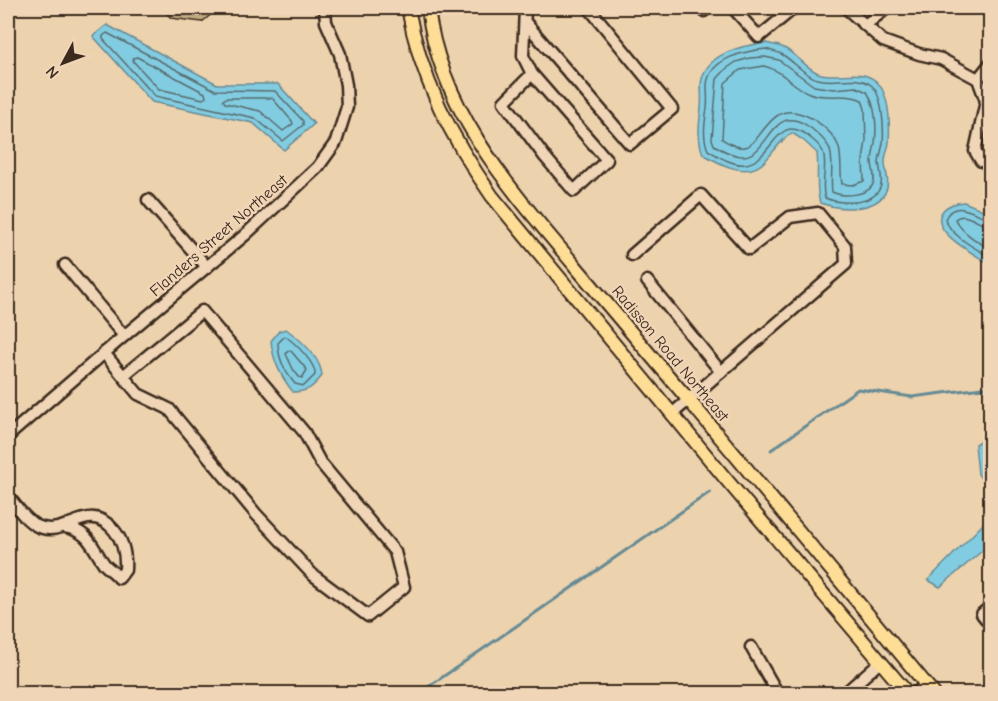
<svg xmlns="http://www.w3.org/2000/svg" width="998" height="701" viewBox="0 0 998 701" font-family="'Comic Neue',sans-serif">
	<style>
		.water { fill: #82cce2; stroke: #668b94; stroke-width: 1.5 }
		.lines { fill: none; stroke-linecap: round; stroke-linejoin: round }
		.shore { stroke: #576b6c; stroke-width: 1.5 }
		.stream { stroke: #668b94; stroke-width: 3 }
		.building { fill: #c3ab81; stroke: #3b2a1e; stroke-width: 1.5 }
		.minor-casing { stroke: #3b2a1e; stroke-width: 15 }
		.major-casing { stroke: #3b2a1e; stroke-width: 16 }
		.minor { stroke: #f0d5b7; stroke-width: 10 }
		.major { stroke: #fedd96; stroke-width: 12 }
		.labels { text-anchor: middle; stroke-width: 5; stroke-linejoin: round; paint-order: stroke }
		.street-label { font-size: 16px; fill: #3b2a1e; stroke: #f0d5b7 }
	</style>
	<rect width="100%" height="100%" fill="#edd2ae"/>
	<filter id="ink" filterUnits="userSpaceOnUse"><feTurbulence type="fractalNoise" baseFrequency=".0167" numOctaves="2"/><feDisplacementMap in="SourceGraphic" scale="12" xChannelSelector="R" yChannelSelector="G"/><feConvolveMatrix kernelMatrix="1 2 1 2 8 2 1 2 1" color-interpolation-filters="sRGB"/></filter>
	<g filter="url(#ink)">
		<!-- water -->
		<g class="water">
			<path d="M107 25 217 84H278L314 124 284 150 253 123 152 102 93 36Z"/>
			<path d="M766 43C772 45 779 45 784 48 796 54 805 67 818 73 837 80 859 67 876 81 890 94 890 126 889 143 888 149 885 155 885 162 885 172 891 183 885 193 873 213 837 209 820 203 815 187 819 170 817 153L803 140 792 133C780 140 774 152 765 161 748 180 720 164 703 154 697 138 699 125 701 108 702 100 701 92 701 85 703 54 742 45 766 43Z"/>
			<path d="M964 202 990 213V264C978 256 931 233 941 214 945 205 955 203 964 202Z"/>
			<path d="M286 329C301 340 321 357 322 376 313 387 308 392 293 392 280 375 273 361 271 341L279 331Z"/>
			<path d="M990 435V434V491L978 474 975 444Z"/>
			<path d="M990 517V544L940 587 928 580Z"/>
		</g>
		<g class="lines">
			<!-- shore -->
			<g class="shore">
				<path d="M107 33 215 90 275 91 303 121V125L283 141 255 118 155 96 103 39V36Z"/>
				<path d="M766 49C772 51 778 52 783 55 794 62 805 75 817 79 835 84 856 74 871 85 883 94 884 129 883 143 882 149 880 155 879 161 879 170 884 179 880 188 872 206 840 204 825 198 820 184 828 167 823 152 821 146 812 139 808 136 777 111 773 160 746 164 733 166 718 156 708 150 702 136 705 122 707 108 708 100 707 93 707 85 709 58 745 51 766 49Z"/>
				<path d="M137 57 205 93 206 97 203 99 159 89 133 61V58Z"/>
				<path d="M765 57 779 60 814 86 834 89 856 87 867 92C876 105 877 129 875 143 874 150 872 156 872 162 872 169 877 179 872 186 865 196 842 197 832 192 830 179 834 164 830 150 828 143 818 134 812 129 772 98 771 154 744 156 734 157 722 150 714 145L712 139 717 79 726 69 736 62 750 58Z"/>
				<path d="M764 66C782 70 792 86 809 93 826 100 846 92 862 100L865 109 866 141 863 160 864 181 853 185 842 184C840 173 842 160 839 148 834 129 799 104 780 114 766 121 759 140 748 146 739 150 729 143 722 139L725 83 740 70Z"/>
				<path d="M226 98H272L292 121 293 124 283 131 260 111 225 103 223 100Z"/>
				<path d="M990 218C975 216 955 197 945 219 952 237 975 248 990 257"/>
				<path d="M990 226C978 225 965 210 955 219 962 233 977 241 990 249"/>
				<path d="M285 336C295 343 316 363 315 375L304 386 295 384C285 372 278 359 278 343Z"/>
				<path d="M288 351H291L307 370 302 378 299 377 293 369 286 354Z"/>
			</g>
			<!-- stream -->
			<g class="stream">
				<path d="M771 450 858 389 912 397 990 387"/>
				<path d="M418 694 710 492"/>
			</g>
		</g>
		<!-- building -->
		<path class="building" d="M162 8H219L202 22 171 18Z"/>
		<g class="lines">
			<defs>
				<g id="minor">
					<path d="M525 8 523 56 532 74 504 102 545 157 574 191 607 160 532 74"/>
					<path d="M701 8 704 11"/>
					<path d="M733 8 759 37 794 8"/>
					<path d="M846 8 883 41 919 54 941 59 978 79 990 64"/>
					<path d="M525 22 630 144 672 109 589 8"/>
					<path d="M865 25 887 8"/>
					<path d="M978 79 986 101 975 151 981 161 990 163"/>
					<path d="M148 200 207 267"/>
					<path d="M632 255 701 195 749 249 790 217 818 213 845 246 846 264 672 414"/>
					<path d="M65 265 124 336"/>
					<path d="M647 281 721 372"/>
					<path d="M104 353 138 394 169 409 256 514 313 575 368 616 404 587 395 552 320 462 304 432 202 311 123 376"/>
					<path d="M8 436 124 336 245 235 318 167 336 142 347 107 346 85 340 54 326 22 325 8"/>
					<path d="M8 496C16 506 25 520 37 526 66 540 87 498 114 530 124 542 126 555 125 570L119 578C115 573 109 569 105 565 91 546 90 532 65 527"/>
					<path d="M990 607 982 614 990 624"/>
					<path d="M751 647 778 694"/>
					<path d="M844 694 880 662"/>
					<path d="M915 694 926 684"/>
				</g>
				<g id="major">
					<path d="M408 8C420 78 452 139 492 196L725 478 908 694"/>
					<path d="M428 8C440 111 512 191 576 267 613 311 650 355 687 398 770 496 852 595 934 694"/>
				</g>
			</defs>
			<!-- minor casing -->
			<use href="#minor" class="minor-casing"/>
			<!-- major casing -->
			<use href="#major" class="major-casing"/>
			<!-- minor -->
			<use href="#minor" class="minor"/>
			<!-- major -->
			<use href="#major" class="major"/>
		</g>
	</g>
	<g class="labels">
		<!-- street labels -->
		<g class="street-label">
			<text transform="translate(218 235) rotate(-41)" y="6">Flanders Street Northeast</text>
			<text transform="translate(671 353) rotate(50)" y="6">Radisson Road Northeast</text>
		</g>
	</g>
	<!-- margin -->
	<rect width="998" height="701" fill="none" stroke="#f0d5b7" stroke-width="30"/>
	<rect x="15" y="15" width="968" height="671" fill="none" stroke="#3b2a1e" stroke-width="2" filter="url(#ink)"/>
	<!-- north arrow -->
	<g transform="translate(63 63) rotate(229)" stroke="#f0d5b7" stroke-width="4.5" paint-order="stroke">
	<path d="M0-4.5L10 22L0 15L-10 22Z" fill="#3b2a1e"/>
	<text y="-9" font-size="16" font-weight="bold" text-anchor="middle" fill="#3b2a1e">N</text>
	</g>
</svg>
